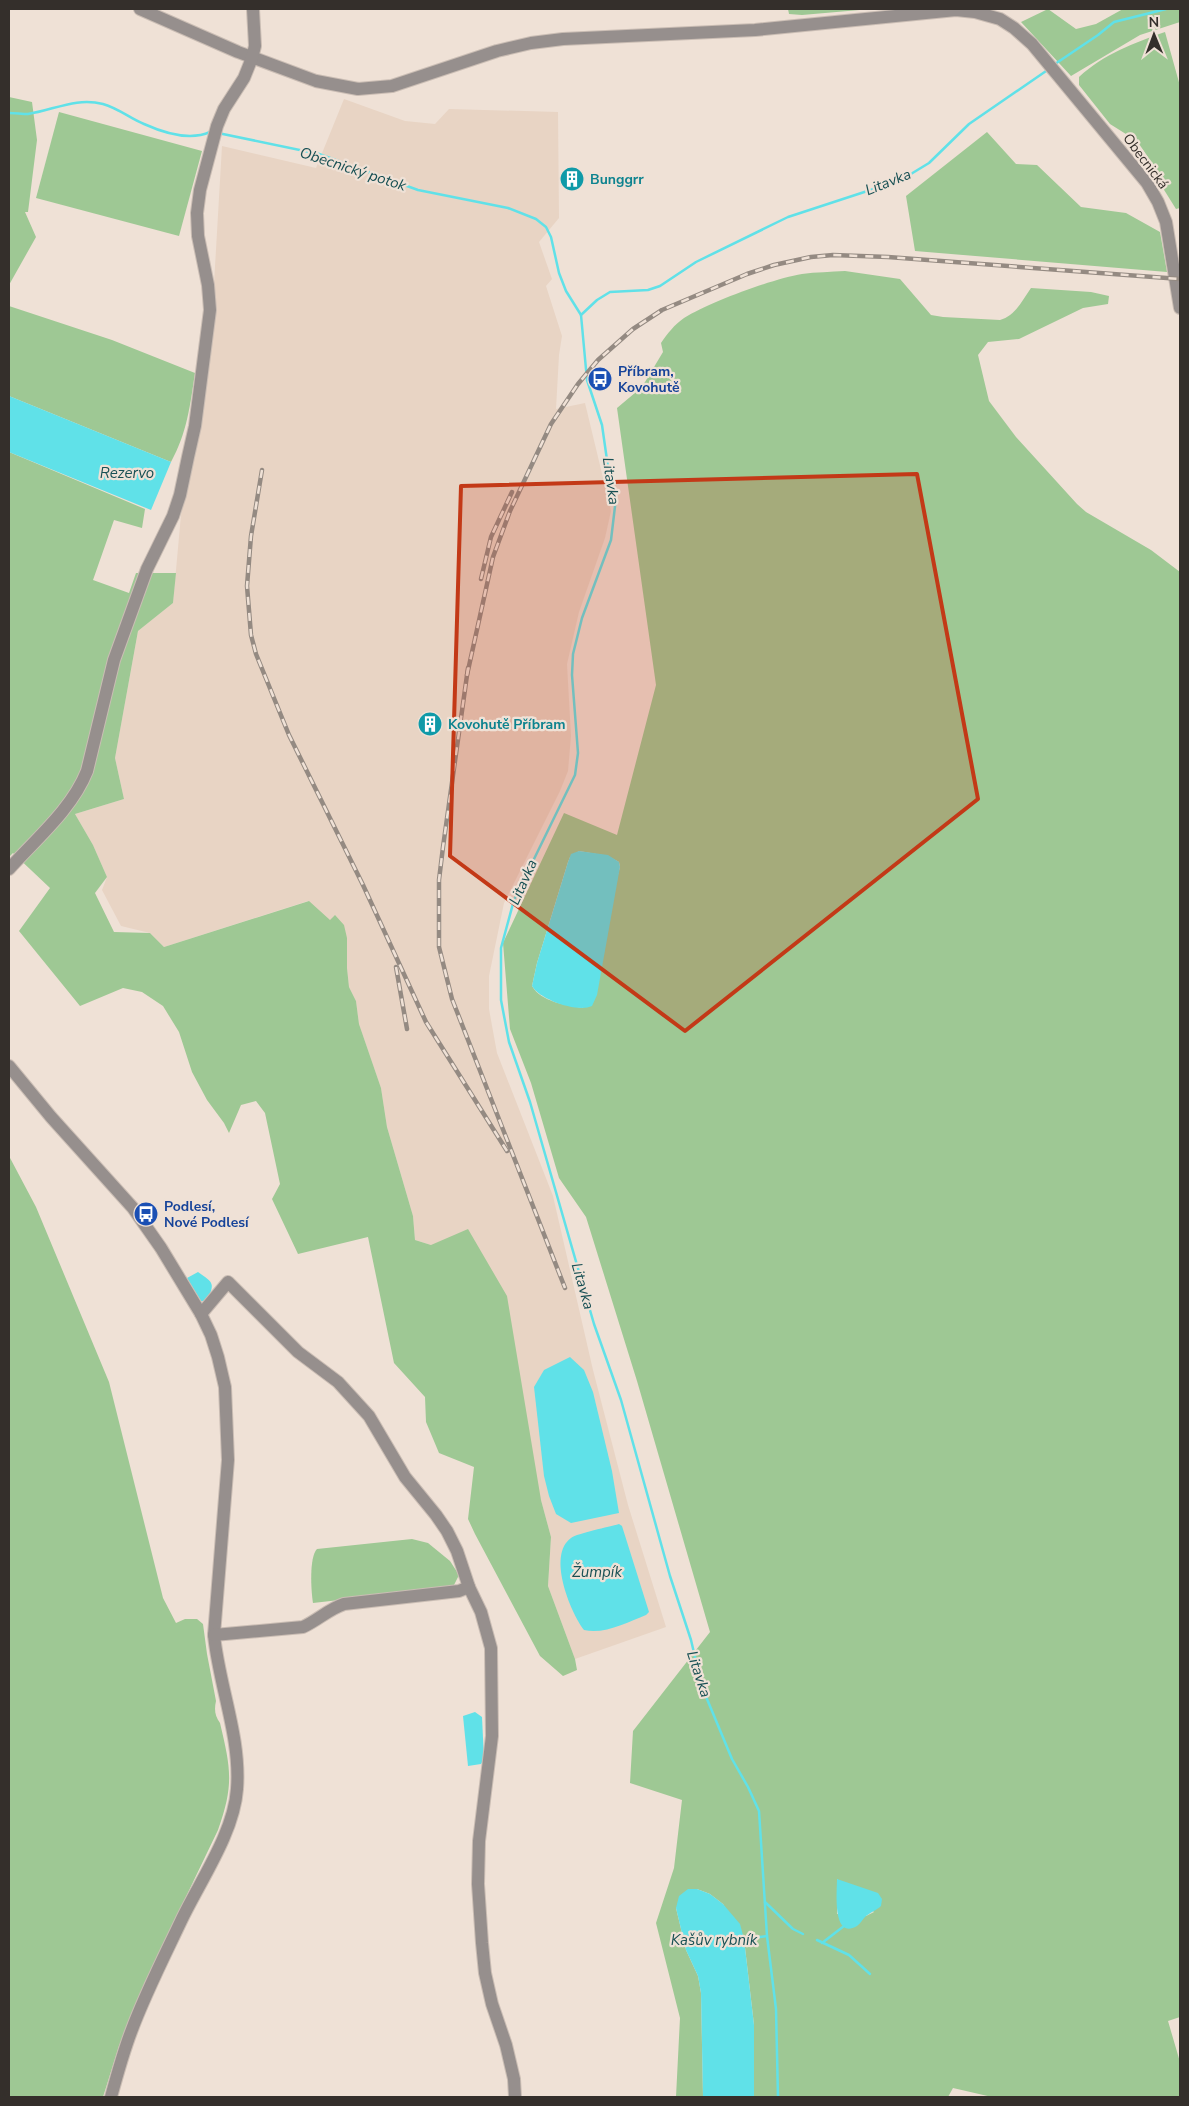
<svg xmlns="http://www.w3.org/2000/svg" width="1189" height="2106" viewBox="0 0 1189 2106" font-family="'Nunito Sans',sans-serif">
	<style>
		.built { fill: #e8d4c4 }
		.green { fill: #9ec894; fill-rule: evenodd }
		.water { fill: #60e1e8 }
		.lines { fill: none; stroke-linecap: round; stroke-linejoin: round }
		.stream { stroke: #60e1e8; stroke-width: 2.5 }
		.minor-casing { stroke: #cabdb4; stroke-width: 14 }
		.minor { stroke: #968f8d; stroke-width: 12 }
		.rail-casing { stroke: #948a82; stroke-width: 4.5 }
		.rail { stroke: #efe1d6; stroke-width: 2.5; stroke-dasharray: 8; stroke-linecap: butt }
		.marked { fill: #c33917; fill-opacity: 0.2; stroke: #c33917; stroke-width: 4; stroke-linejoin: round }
		.labels { text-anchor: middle; stroke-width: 4.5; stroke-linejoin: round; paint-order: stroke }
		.street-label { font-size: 14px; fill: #342f2b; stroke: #efe1d6 }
		.culture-label { font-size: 14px; font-weight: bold; fill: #0d838f; stroke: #efe1d6; text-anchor: start }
		.transit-label { font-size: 14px; font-weight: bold; fill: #164399; stroke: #efe1d6; text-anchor: start }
		.water-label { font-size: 15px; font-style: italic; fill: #185054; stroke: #efe1d6 }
	</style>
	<rect width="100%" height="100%" fill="#efe1d6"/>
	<!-- built -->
	<path class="built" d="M344 99 405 121 435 124 449 109 558 112 559 218 539 242 552 279 546 286 562 336 559 355 556 409 585 403 611 511 605 538 579 612 567 664 571 736 568 771 560 791 504 903 489 976V1009L497 1053 553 1196 593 1370 628 1505 666 1627 575 1659 548 1586 551 1537 541 1500 431 1245 415 1240 413 1216 387 1127 381 1088 359 1024 356 1001 349 987 347 968V938L308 901 164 947 150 933 121 926 102 890 107 877 93 845 75 814 124 799 115 758 138 631 173 603 181 515 201 423 209 370 222 146 316 168Z"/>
	<!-- green -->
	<g class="green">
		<path d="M788 9H871L802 15 789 14Z"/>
		<path d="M1048 9 1076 29 1096 24 1123 9H1180V22L1140 35 1071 76 1021 22Z"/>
		<path d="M1165 32 1180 86V208L1176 209 1156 177 1148 157 1137 141 1110 124 1079 85V77C1104 54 1134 43 1165 32Z"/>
		<path d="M9 97 32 102 37 140 28 212H25L36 237 9 285Z"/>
		<path d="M59 112 202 151 179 236 36 198Z"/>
		<path d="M987 132 1016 164 1037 165 1081 207 1126 213 1160 232 1167 272 915 251 906 196Z"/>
		<path d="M845 271 900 279 931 315 943 317 1000 320C1015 316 1022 301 1031 288L1091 292 1109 296 1108 304 1083 308 1019 339 988 342 978 355 989 401 1016 437 1077 504 1086 512 1151 550 1180 572V2017L1168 2021 1180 2062V2097H992L953 2088 948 2097H754V2025L744 1939 723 1904 710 1894 697 1889 676 1908 686 1950 698 1976 701 1993 703 2097H676L680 2018 656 1923 674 1868 682 1800 630 1783 633 1731 710 1632 637 1381 586 1217 559 1178 531 1083 510 1029 503 943 564 813 617 835 656 685 617 408 642 387 663 352 661 343C668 333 674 325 684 318 710 302 772 279 802 274 816 272 831 272 845 271ZM579 851 608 856 619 862 620 867 583 1008C566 1005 541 1002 532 986L537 963 568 862 570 857ZM837 1879 874 1912 866 1916 837 1914Z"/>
		<path d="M9 306 112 340 195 373C190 406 187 433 171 462L9 396Z"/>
		<path d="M9 452 145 509 142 528 114 520 93 580 129 593 136 573H176L173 603 138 631 115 758 124 799 75 814 93 845 107 877 95 893 114 932 150 933 164 947 309 901 330 920 335 915 344 925 347 938V968L349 987 356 1001 359 1024 381 1088 387 1127 413 1216 415 1240 431 1245 468 1229 507 1296 541 1500 551 1537 548 1586 575 1659 577 1670 563 1676 540 1656 475 1534 468 1519 474 1467 439 1453 426 1422 425 1397 394 1363 368 1237 298 1254 272 1199 280 1184 265 1113 256 1101 241 1105 229 1133 224 1123 207 1100 192 1072 179 1032 163 1006 142 992 123 988 80 1006 19 931 50 888 13 853 9 857Z"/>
		<path d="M9 1156 36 1207 109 1382 163 1598 176 1623 185 1619H197L203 1624 207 1654 216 1701C214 1710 215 1716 220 1723 231 1769 234 1785 218 1830L145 1982 119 2046 103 2097H9Z"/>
		<path d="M412 1539 428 1543 450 1561 459 1575 453 1587 313 1603C311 1591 309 1557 317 1549Z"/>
	</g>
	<!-- water -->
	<g class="water">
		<path d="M9 396 171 462 151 510 9 452Z"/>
		<path d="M579 851 608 855 619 862 620 867 597 995 592 1006C578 1013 540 1000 532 986L537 963 568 862 571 854Z"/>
		<path d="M198 1272C214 1283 215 1283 207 1301H201L187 1278Z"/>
		<path d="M570 1357 584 1370 593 1392 612 1471 619 1513 571 1523 556 1514 549 1496 544 1476 534 1387 544 1370Z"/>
		<path d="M619 1524 622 1526 649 1612 646 1615C628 1622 604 1635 584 1630 570 1611 547 1555 571 1538 578 1533 609 1527 619 1524Z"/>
		<path d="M475 1712 482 1717 484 1759 481 1764 468 1766 463 1716Z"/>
		<path d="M837 1879 878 1893 882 1899 881 1906C877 1910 869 1913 865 1917 862 1920 861 1923 857 1926 832 1941 837 1891 837 1879Z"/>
		<path d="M688 1889H697L710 1894 723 1904 740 1924 744 1939 754 2025V2097H703L701 1993 698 1976 686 1950 676 1908 679 1896Z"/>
	</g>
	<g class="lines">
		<!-- stream -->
		<g class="stream">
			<path d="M1055 64 1098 35 1114 22 1166 9"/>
			<path d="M9 113C15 113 22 114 28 114 54 110 76 97 103 104 120 109 129 118 144 124 164 133 190 141 210 132"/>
			<path d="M218 133 319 154 418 190 508 208 536 219 546 227 551 237 559 273 566 291 581 315"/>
			<path d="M765 1902 793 1929 803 1934"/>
			<path d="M744 1939 767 1936"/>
			<path d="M817 1940 849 1955 870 1974"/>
			<path d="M822 1943 844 1926"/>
			<path d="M778 2097 776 2009 767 1936 759 1811 748 1787 732 1759 702 1687 691 1640 670 1576 621 1400 594 1324 530 1102 509 1042 501 1000V948L514 900 575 775 578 753 572 675 573 654 582 618 611 540 616 498 609 474 602 425 587 380 581 315 597 300 610 292 648 290 660 286 696 262 788 217 901 180 929 163 969 124 1049 69"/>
		</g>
		<defs>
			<g id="minor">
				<path d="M140 9 238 52 316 81 358 89 392 86 497 51 531 43 563 39 755 30 956 10 975 12 1000 19 1014 28 1032 44 1147 183 1158 202 1166 222 1180 308"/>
				<path d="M9 869C36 839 72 809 87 771L114 660 147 569 173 516 180 495 188 457 195 426 210 310 208 285 198 236 197 213 200 190 217 126 224 109 244 78 252 58 255 46 253 9"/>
				<path d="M9 1066 51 1117 133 1208 161 1248 201 1314 211 1335 218 1357 225 1387 228 1460 214 1635C219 1686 241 1737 237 1789 234 1833 200 1881 181 1921 164 1957 145 1994 131 2032 123 2053 117 2075 111 2097"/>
				<path d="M201 1314 228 1282 298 1352 338 1382 369 1416 405 1477 436 1515 447 1531 457 1551 469 1587 481 1612 491 1648 492 1736 479 1841 478 1884 482 1943 485 1973 492 2004 506 2045 514 2079 515 2097"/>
				<path d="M214 1635 303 1627C318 1620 329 1609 344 1604L459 1591 469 1587"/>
			</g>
		</defs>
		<!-- minor casing -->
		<use href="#minor" class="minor-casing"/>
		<!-- minor -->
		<use href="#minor" class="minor"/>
		<defs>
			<g id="rail">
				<path d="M262 470 251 536 247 586 251 635 256 654 289 735 363 885 426 1022 507 1151"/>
				<path d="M481 579 491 537 512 492"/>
				<path d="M468 668 443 847 439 880V947L452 999 565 1288"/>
				<path d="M467 675 493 557 510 511 551 424 578 384 598 360 633 329 662 310 747 274 774 265 811 257 833 255 888 257 1180 279"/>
				<path d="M396 967 407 1029"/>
			</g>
		</defs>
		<!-- rail casing -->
		<use href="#rail" class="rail-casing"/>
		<!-- rail -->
		<use href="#rail" class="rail"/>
	</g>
	<!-- marked area -->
	<path class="marked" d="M917 474 978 799 685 1031 450 856 461 486Z"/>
	<!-- icons -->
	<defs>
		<symbol id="building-disc" viewBox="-11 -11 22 22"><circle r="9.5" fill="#0f9aa8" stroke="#efe1d6"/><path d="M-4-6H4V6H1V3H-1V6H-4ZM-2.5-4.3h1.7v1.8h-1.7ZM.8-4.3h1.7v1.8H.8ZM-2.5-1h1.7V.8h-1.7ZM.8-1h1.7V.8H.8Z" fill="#fff"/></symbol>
		<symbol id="bus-disc" viewBox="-11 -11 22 22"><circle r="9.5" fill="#1a4fb4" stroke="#efe1d6"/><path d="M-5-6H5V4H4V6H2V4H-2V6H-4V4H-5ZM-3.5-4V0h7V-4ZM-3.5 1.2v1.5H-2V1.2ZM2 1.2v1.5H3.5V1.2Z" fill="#fff"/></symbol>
	</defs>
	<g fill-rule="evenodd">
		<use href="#building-disc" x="558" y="165" width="28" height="28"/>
		<use href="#bus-disc" x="586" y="365" width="28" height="28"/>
		<use href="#building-disc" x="416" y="710" width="28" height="28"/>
		<use href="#bus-disc" x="132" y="1200" width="28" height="28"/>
	</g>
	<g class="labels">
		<!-- street labels -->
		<g class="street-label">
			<text transform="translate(1146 161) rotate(53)" y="5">Obecnická</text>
		</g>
		<!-- culture labels -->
		<g class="culture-label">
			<text x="590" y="184">Bunggrr</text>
			<text x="448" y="729">Kovohutě Příbram</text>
		</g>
		<!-- transit labels -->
		<g class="transit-label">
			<text x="618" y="376">Příbram,<tspan x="618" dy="16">Kovohutě</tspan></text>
			<text x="164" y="1211">Podlesí,<tspan x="164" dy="16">Nové Podlesí</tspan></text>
		</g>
		<!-- water labels -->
		<g class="water-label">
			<text transform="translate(353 169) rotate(18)" y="5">Obecnický potok</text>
			<text transform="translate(888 182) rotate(-22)" y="5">Litavka</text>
			<text x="127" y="478">Rezervo</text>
			<text transform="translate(611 481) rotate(82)" y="5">Litavka</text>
			<text transform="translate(523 882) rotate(-66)" y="5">Litavka</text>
			<text transform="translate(583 1286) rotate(74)" y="5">Litavka</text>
			<text x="597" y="1577">Žumpík</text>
			<text transform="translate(699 1674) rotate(72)" y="5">Litavka</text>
			<text x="714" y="1945">Kašův rybník</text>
		</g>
	</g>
	<!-- border -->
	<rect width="1189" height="2106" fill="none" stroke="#342f2b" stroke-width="20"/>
	<!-- north arrow -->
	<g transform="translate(1154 35) rotate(359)" stroke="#efe1d6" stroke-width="4" paint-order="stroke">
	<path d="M0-4L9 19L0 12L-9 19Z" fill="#342f2b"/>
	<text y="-8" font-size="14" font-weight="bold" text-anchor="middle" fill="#342f2b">N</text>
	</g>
</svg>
